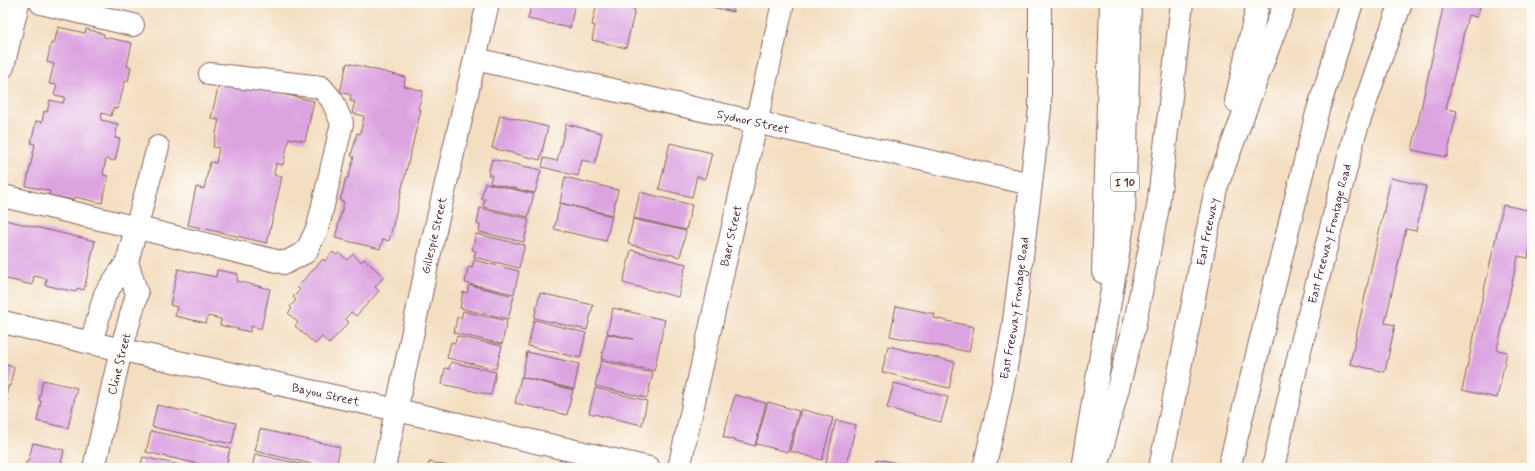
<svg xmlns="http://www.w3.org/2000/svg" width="1535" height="471" viewBox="0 0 1535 471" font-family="Mynerve,sans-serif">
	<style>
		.building { fill: #dca3e1 }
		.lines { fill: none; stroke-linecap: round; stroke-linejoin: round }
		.minor-casing { stroke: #866260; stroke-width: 24 }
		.highway-casing { stroke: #866260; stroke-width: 24 }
		.minor { stroke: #fff; stroke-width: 22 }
		.highway { stroke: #fff; stroke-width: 22 }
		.labels { text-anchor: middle; stroke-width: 3.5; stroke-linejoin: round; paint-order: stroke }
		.shield { fill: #fdfcf7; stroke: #806168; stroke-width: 1 }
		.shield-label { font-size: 11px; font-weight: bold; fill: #4a1f2b }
		.street-label { font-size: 12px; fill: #4a1f2b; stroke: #fdfcf7 }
	</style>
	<rect width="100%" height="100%" fill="#fdfcf7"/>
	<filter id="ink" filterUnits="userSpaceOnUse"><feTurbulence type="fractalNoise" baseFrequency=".025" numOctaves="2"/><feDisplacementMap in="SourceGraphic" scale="8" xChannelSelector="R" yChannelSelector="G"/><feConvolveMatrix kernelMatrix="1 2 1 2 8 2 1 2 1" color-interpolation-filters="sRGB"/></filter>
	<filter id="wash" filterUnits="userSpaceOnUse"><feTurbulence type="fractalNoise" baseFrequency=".012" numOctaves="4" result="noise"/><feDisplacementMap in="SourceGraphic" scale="16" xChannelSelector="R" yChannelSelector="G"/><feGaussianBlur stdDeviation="0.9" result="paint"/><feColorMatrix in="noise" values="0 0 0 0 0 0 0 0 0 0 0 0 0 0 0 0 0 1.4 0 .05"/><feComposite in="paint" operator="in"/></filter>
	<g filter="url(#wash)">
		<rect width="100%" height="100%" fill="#f4dec1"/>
		<g id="blocks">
			<!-- building -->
			<g class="building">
				<path d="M534 3H575L570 28 528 19 531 6 533 7Z"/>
				<path d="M597 3H609L635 9 626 48 592 40 595 26 592 25Z"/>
				<path d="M614 3H636L635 8Z"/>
				<path d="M695 3H735L733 12Z"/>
				<path d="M1444 3H1481L1477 17 1468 15 1446 109 1457 111 1447 157 1412 150Z"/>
				<path d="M58 27 85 33 86 29 104 34V37L132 43 127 66 131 67 128 82 125 81 118 109 113 108 111 116 102 113 101 120 118 124 115 138 120 139 115 161 106 159 103 175 108 176 102 203 75 197 74 200 49 195 50 191 26 186 35 144 31 143 36 121 42 122 44 111 47 112 50 100 63 103 65 97 54 95 57 85 49 84 54 64 47 62 51 43 54 44Z"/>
				<path d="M347 63 405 77 404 86 423 91 418 109 421 110 389 241 383 239 380 249 335 238 344 202 340 201 346 178H348L354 157 351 156 357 133 360 134 364 116 352 113 355 102 350 101 351 95 340 92Z"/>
				<path d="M220 80 314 101 305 141 289 138 283 165 276 163 274 175 282 177 267 243 188 225 196 187 204 189 210 162 216 163 219 148 213 147 219 120 211 118Z"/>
				<path d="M500 115 548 127 540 160 492 148Z"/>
				<path d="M566 124 602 133 595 163 582 160 578 176 542 167 544 158 557 161Z"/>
				<path d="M670 143 712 153 705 179 697 176 692 197 659 189Z"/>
				<path d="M492 159 541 170 535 193 490 183 492 175H488Z"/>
				<path d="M565 177 618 190 612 215 560 203Z"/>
				<path d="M1391 178 1426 186 1416 231 1406 229 1385 323 1395 325 1385 372 1350 364Z"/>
				<path d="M485 183 534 194 528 217 483 207 485 199H481Z"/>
				<path d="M640 192 692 205 686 230 634 218Z"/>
				<path d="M560 203 612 216 606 241 554 229Z"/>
				<path d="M1503 205 1532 211V239L1528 258 1518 256 1497 350 1507 352 1497 398 1462 390Z"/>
				<path d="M480 208 529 219 524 242 479 232 480 225 477 224Z"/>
				<path d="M633 219 686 231 680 257 628 244Z"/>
				<path d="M5 220 95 241 84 290 77 288 76 292 45 285 47 279 34 276 32 285 3 278V230Z"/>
				<path d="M476 234 525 245 519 268 474 257 476 251 472 250Z"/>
				<path d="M631 250 686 264 678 297 623 283Z"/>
				<path d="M333 252 336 255 339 253 347 260 353 254 361 262 364 259 384 277 375 287 379 291 356 316 351 312 345 319 349 322 329 344 322 337 315 344 295 326 298 322 288 313 292 309 290 307 296 300 293 297 300 290 297 287 323 259 325 261Z"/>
				<path d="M474 260 519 271 514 294 465 283 468 267 472 268Z"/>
				<path d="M178 269 216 277 217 270 238 274 237 281 270 289 261 329 251 326 250 332 220 325 221 319 208 316 206 323 175 316 177 307 170 305Z"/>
				<path d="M469 285 514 296 508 319 460 308 463 292 467 293Z"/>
				<path d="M540 293 593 305 587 330 534 318Z"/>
				<path d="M896 306 935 314 934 318 974 327 969 352 890 336Z"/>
				<path d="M613 308 665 320 654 371 601 359 607 334 633 339 607 333Z"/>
				<path d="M463 311 507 321 502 344 454 333 457 317 461 318Z"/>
				<path d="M534 320 586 333 580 358 528 346Z"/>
				<path d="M457 336 502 346 496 369 447 358 451 342 455 343Z"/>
				<path d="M888 346 955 362 949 388 882 372Z"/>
				<path d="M527 352 579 364 574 389 522 377Z"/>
				<path d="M601 361 653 373 647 398 595 386Z"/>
				<path d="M451 362 496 372 491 395 442 384 445 368 449 369Z"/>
				<path d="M3 364 14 367 10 386H8L6 396H3Z"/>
				<path d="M521 377 573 390 567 415 515 403Z"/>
				<path d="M43 380 77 388 68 428 37 421 41 401 39 400Z"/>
				<path d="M894 383 948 397 941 422 887 408Z"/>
				<path d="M595 388 647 401 642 425 589 413Z"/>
				<path d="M735 395 766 403 755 446 723 437Z"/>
				<path d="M3 399 8 400 4 419H3Z"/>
				<path d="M768 402 799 411 788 452 756 444Z"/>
				<path d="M157 405 236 423 232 444 152 427Z"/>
				<path d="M801 409 833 418 822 460 790 451Z"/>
				<path d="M836 420 856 425 846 468H825Z"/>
				<path d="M260 429 340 447 336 468H329L255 451Z"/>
				<path d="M151 431 230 448 226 468H217L146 452Z"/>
				<path d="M33 443 64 450 60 468H25L26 462H28Z"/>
				<path d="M255 454 314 467V468H252Z"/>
				<path d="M143 457 189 467V468H140Z"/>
				<path d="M878 459 916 467V468H876Z"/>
				<path d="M429 462 453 467V468H428Z"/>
			</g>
		</g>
	</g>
	<g filter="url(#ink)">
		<use href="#blocks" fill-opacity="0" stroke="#866260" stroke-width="1"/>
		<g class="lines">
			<defs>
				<g id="minor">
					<path d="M41 3 133 25"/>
					<path id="s1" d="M475 59 1031 184"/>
					<path d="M3 67 18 3"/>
					<path d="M3 196 285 263 306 252 318 227 342 123 332 100 321 87 210 74"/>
					<path d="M127 262 158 147"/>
					<path id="s2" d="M3 322 91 343 397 410 649 468"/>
					<path d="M91 343 105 294 127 262 137 294 121 350 94 468"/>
					<path id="s3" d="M384 468 427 265 488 3"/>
					<path id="s4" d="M679 468 783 3"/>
					<path id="s5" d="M984 468 1000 399 1013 329 1031 184 1040 108V3"/>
					<path id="s6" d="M1273 468 1300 350 1355 133 1379 63 1401 3"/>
				</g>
				<g id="highway">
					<path d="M1236 101 1258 3"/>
					<path d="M1103 272 1111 3"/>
					<path d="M1082 468 1124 218 1130 3"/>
					<path d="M1097 468 1134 327 1158 207 1182 3"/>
					<path id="s7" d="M1160 468 1216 188 1285 3"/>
					<path d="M1229 468 1317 113 1352 3"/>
				</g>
			</defs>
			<!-- minor casing -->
			<use href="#minor" class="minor-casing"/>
			<!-- highway casing -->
			<use href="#highway" class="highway-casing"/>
			<!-- minor -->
			<use href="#minor" class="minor"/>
			<!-- highway -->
			<use href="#highway" class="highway"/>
		</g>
	</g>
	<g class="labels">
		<!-- shield labels -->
		<rect class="shield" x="1111" y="173" width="28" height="18" rx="3"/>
		<g class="shield-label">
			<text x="1125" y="186">I 10</text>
		</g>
		<!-- street labels -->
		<g class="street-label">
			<text dy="4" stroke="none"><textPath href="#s1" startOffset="285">Sydnor Street</textPath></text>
			<text dy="4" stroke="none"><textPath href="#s7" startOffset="241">East Freeway</textPath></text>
			<text dy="4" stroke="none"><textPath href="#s6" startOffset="241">East Freeway Frontage Road</textPath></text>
			<text dy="4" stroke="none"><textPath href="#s3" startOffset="238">Gillespie Street</textPath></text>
			<text dy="4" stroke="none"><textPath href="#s4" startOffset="238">Baer Street</textPath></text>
			<text dy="4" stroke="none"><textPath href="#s5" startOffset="163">East Freeway Frontage Road</textPath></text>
			<text transform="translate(119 364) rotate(-76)" y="4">Cline Street</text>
			<text dy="4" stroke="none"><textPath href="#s2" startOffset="331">Bayou Street</textPath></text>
		</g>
	</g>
	<!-- margin -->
	<rect width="1535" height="471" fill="none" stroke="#fdfcf7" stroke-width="16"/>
</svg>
